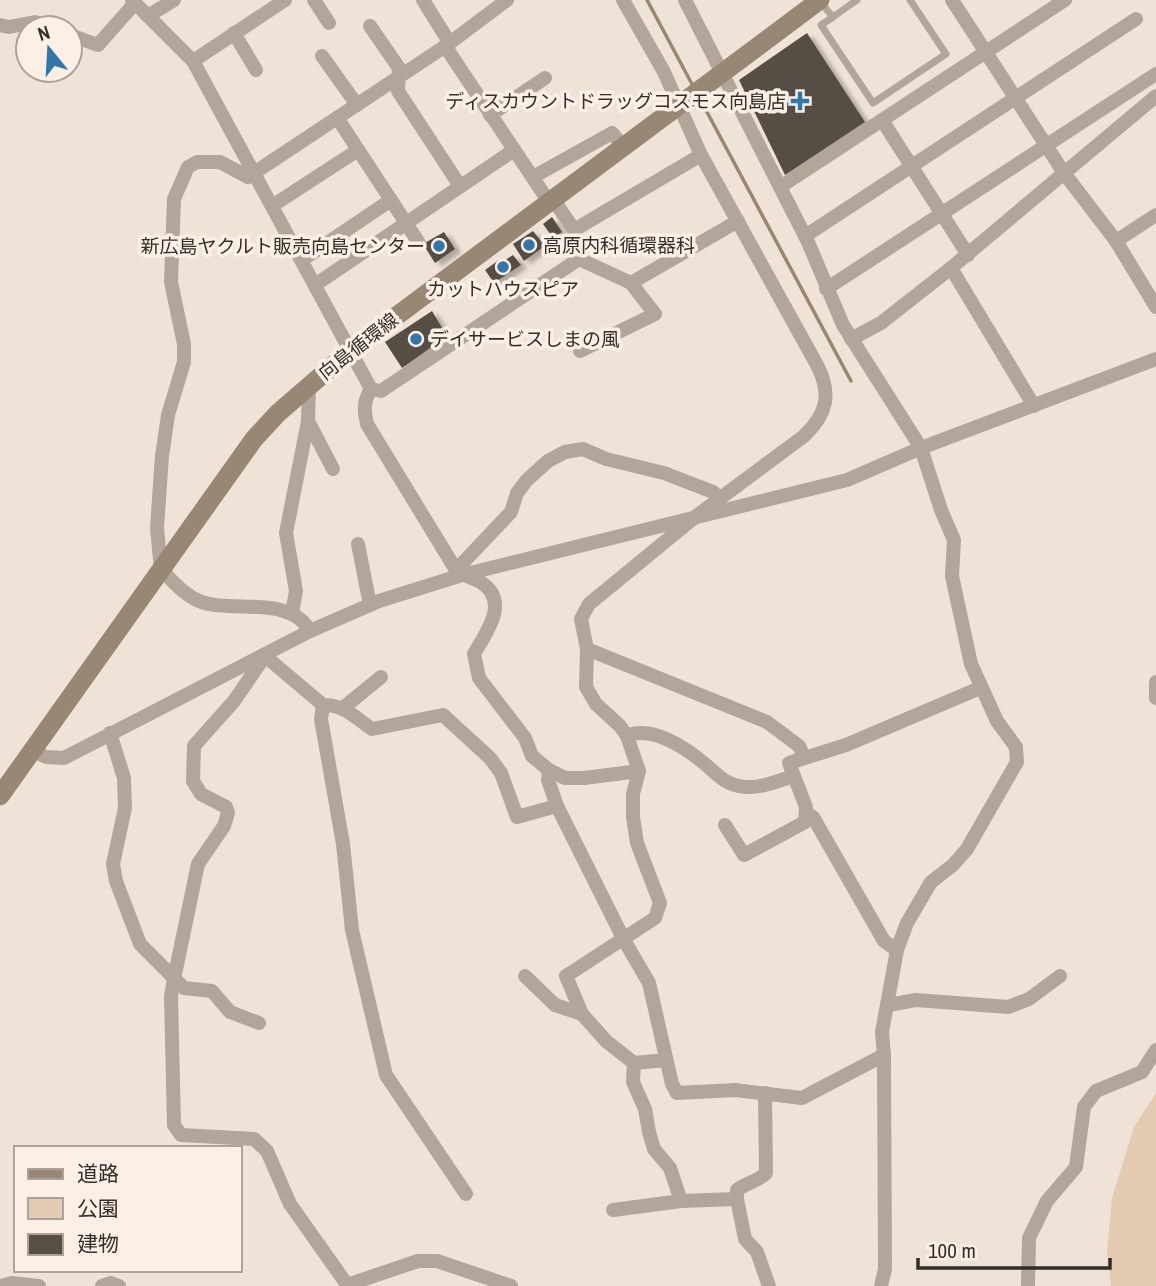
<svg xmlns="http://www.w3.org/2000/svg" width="1156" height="1286" viewBox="0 0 1156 1286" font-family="'Archivo Narrow','Noto Sans JP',sans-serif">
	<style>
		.green { fill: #e5cab2 }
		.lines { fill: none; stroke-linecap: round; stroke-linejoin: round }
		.stream { stroke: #9b8672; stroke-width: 3.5 }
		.building { fill: #574e45; filter: url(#shadow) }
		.service { stroke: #b2a69a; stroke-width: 7 }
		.minor { stroke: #b2a69a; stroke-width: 14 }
		.secondary { stroke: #998776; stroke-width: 19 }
		.poi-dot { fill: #3077ab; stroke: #fcf0e6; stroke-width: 2.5 }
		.labels { text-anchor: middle; stroke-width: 7; stroke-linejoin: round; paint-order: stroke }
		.poi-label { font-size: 19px; fill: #322e2a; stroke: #fcf0e6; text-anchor: end }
		.street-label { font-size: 19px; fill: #322e2a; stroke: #fcf0e6 }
	</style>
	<defs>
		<filter id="shadow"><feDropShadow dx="6" dy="3.5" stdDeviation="2" flood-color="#0004"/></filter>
	</defs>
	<rect width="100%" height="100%" fill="#efe3d8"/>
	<!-- green -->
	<path class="green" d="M1156 1093V1286H1111L1107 1252 1112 1198 1134 1127Z"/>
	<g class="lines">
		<!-- stream -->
		<g class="stream">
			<path d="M647 0 693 86"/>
			<path d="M700 99 851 381"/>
		</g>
	</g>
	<!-- building -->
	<g class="building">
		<path d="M807 33 865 122 785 175 739 80Z"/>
		<path d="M552 217 562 232 553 238 543 224Z"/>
		<path d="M533 231 545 246 524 261 513 244Z"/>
		<path d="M444 232 455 249 435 263 423 244Z"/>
		<path d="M513 255 521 265 494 283 485 270 499 260 502 262Z"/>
		<path d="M432 311 447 336 402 368 385 342Z"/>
	</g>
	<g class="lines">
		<!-- service -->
		<g class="service">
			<path d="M821 3 833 17 821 25 873 103 946 54 910 0"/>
			<path d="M833 17 857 0"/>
		</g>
		<!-- minor -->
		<g class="minor">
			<path d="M132 0 193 61 371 389C363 402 364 410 367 424L456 570C464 577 473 577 482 583 510 602 486 633 474 654L479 678 525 738 532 756 549 770 565 778H584L639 771"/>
			<path d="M314 0 329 23"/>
			<path d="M423 0 446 37 449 52 549 202"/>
			<path d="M623 0 664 72 701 155 817 365C832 394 827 414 804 436L695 517 589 604 581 619 587 649 586 687 596 704 620 726 627 736 639 771 633 794V817L637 843 660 903 655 918 566 976 582 1014 606 1041 634 1063 666 1060"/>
			<path d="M685 0 808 242 843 325 921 448 941 510 954 540 952 576 971 664 997 721 1016 747 1017 762 967 849 953 865 931 882 907 923 897 950 882 1032 884 1055 885 1269 881 1286"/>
			<path d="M952 0 1064 173 1116 241 1156 307"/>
			<path d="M148 16 174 0"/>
			<path d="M0 25 9 27 35 22 51 28"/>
			<path d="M370 26 399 68 398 91 460 186"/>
			<path d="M234 33 256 70"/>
			<path d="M70 35 98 45 135 3"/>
			<path d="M322 56 357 105"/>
			<path d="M193 61 285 0"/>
			<path d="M490 115 545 78"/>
			<path d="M338 119 419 243"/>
			<path d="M882 120 968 255"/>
			<path d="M533 177 612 133 623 146"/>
			<path d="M780 187 1065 0"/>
			<path d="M553 199 574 230 701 155"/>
			<path d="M272 206 358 150"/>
			<path d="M805 236 1136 19"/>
			<path d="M1116 241 1156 215"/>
			<path d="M302 260 391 200"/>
			<path d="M951 268 1034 406"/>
			<path d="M631 283 738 221"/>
			<path d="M315 285 514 150"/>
			<path d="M826 289 1156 74"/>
			<path d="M851 339 881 323 951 268 1156 96"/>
			<path d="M371 389 381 391 579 259 631 283 655 314 580 351"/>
			<path d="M308 421 333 469"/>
			<path d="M358 544 370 605"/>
			<path d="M456 570 511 512 517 493 527 480 548 461 565 452 583 449 606 459 664 473 713 492 719 498"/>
			<path d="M292 613 296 591 286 533 308 421 309 386"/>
			<path d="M310 631C290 594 230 614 199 601 184 595 173 581 161 570L157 528 162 456 168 415 184 362V344L171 282 174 199 188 167 197 162H220L248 177 447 45 507 0"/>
			<path d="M587 649 767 722 799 746 804 757"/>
			<path d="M1156 682V698"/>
			<path d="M323 705 321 719 343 844 352 930 386 1075 466 1194"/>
			<path d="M343 708 381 677"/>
			<path d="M110 733 124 778 125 808 113 864 116 881 140 944 184 988 212 991 230 1012 259 1023"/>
			<path d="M627 736C652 725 686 748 705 764 718 775 725 785 745 787 761 788 778 781 793 776"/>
			<path d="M33 751 46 757 64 758 310 631 379 601 462 575 847 480 921 448 1156 359"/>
			<path d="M549 770 548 780 557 806 624 940 649 983 672 1084 677 1093 735 1090 802 1098 884 1055"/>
			<path d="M807 814 813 817 884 941 897 950"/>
			<path d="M725 825 744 855 805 822 806 807 789 763 846 745 980 688"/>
			<path d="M525 976 555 1005 582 1014"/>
			<path d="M888 1005 916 1000 1008 1007 1029 999 1060 976"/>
			<path d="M634 1063 633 1082 645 1109 649 1132 654 1149 670 1168 681 1201"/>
			<path d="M765 1093 766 1173C758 1182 747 1182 737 1190V1199L745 1239 757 1252 769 1286"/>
			<path d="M613 1210 681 1201 737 1199"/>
			<path d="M347 1285 418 1261H437L511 1286"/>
			<path d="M1 1286 12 1283 39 1286"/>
			<path d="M102 1286 111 1283 119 1286"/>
			<path d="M348 1286 290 1204 267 1151 254 1139 181 1135 174 1125 171 996 174 979 198 864 224 826 228 813 226 807 201 794 193 781 194 746 234 701 265 656 323 705C343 704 356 718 372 729L443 715 490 758 501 773 517 817 557 806"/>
			<path d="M1028 1286 1029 1238 1047 1201 1076 1167 1084 1107 1096 1091 1142 1072 1156 1050"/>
		</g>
		<!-- secondary -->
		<path class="secondary" d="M0 796 254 439 278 413 351 350 820 0"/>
	</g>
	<!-- markers -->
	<g class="poi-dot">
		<path d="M796.5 90.5h7v7h7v7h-7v7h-7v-7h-7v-7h7z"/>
		<circle cx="529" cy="245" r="7"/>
		<circle cx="439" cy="246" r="7"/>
		<circle cx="503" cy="267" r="7"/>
		<circle cx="416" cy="339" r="7"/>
	</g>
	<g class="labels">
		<!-- poi labels -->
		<g class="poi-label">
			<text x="786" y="108">ディスカウントドラッグコスモス向島店</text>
			<text x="543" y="252" text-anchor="start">高原内科循環器科</text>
			<text x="425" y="253">新広島ヤクルト販売向島センター</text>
			<text x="503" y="296" text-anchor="middle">カットハウスピア</text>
			<text x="430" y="346" text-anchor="start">デイサービスしまの風</text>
		</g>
		<!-- street labels -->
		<g class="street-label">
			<text transform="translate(358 346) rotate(-38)" y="7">向島循環線</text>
		</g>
	</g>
	<!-- legend -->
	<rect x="14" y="1146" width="228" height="126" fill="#fcf0e6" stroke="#aba29b" stroke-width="2"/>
	<rect x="28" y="1169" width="35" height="10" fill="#998776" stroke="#aba29b" stroke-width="2"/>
	<text x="77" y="1181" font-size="21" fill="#322e2a">道路</text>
	<rect x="28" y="1198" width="35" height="21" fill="#e5cab2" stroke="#aba29b" stroke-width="2"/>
	<text x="77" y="1216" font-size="21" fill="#322e2a">公園</text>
	<rect x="28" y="1234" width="35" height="21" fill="#574e45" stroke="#aba29b" stroke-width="2"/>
	<text x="77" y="1251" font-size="21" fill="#322e2a">建物</text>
	<!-- north arrow -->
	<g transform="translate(49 49) rotate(342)"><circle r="33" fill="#fcf0e6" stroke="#aba29b" stroke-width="2"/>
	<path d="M0-5L12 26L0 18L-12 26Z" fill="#3077ab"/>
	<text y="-10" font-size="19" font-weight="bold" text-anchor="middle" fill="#322e2a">N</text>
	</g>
	<!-- scale -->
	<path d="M918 1258v10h192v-10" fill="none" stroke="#322e2a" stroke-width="3.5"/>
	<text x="928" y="1258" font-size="21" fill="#322e2a" stroke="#fcf0e6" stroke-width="5" paint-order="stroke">100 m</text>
</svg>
